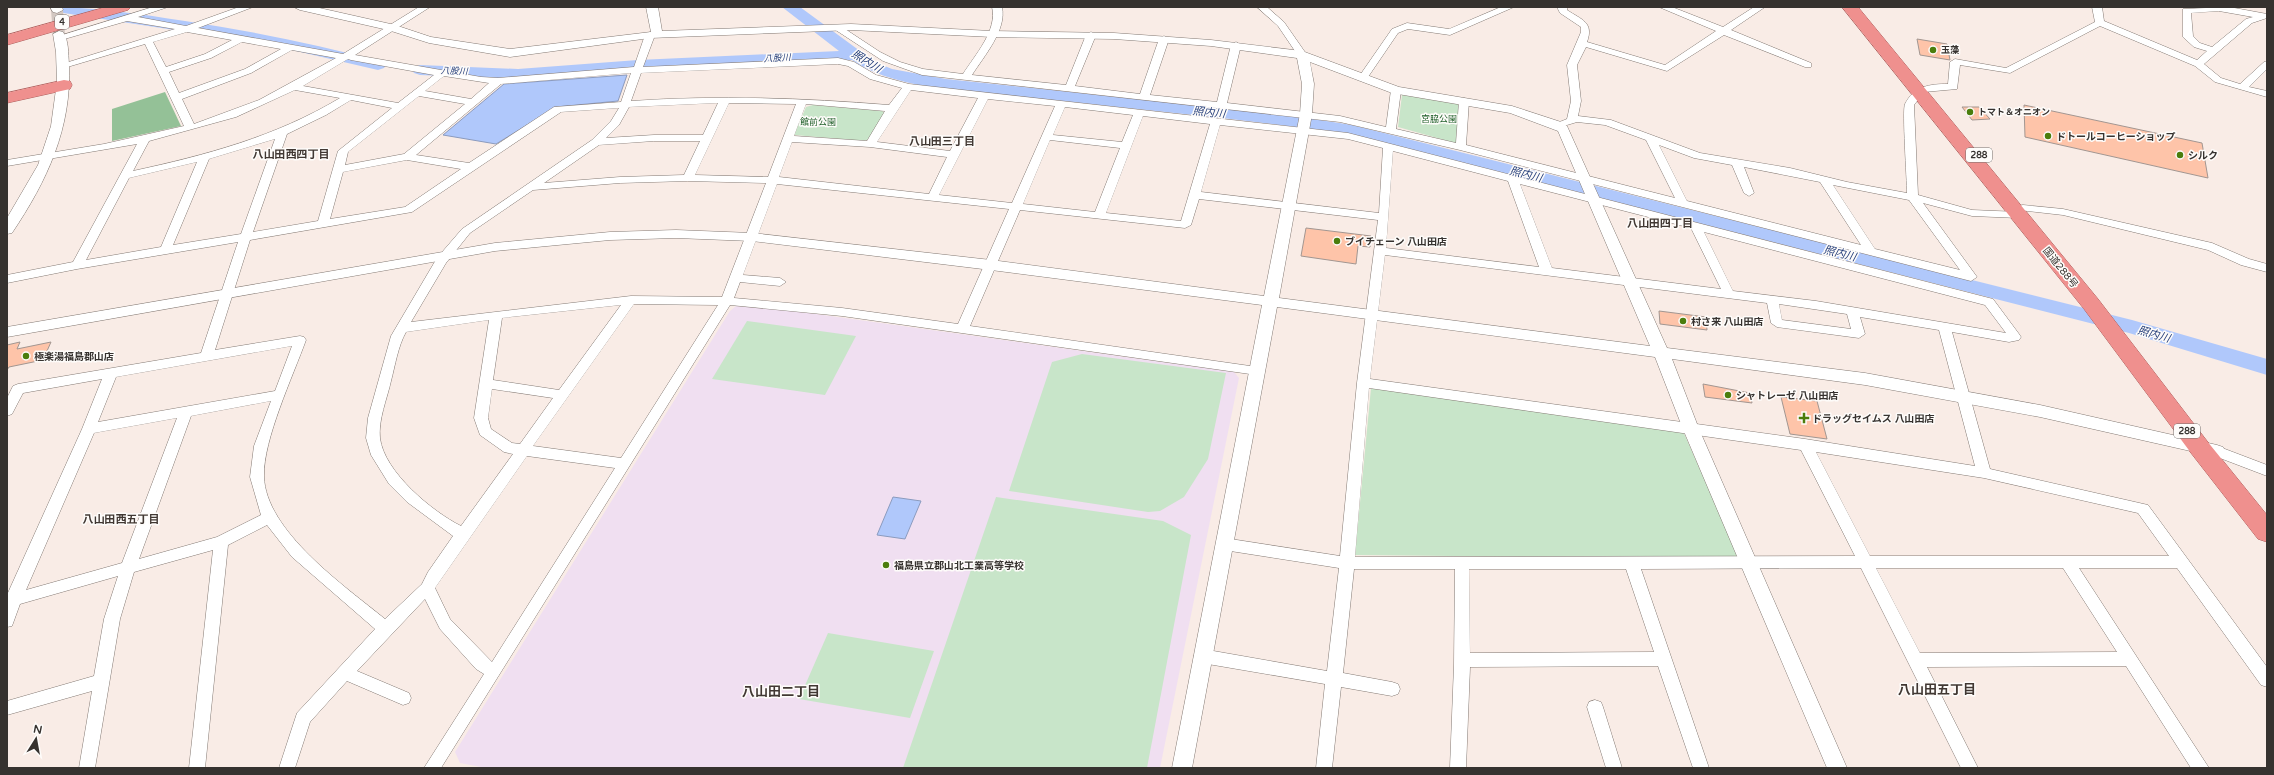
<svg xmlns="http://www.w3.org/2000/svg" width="2274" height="775" viewBox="0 0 2274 775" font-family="'Varela Round','Noto Sans JP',sans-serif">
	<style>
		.education { fill: #f0dff1 }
		.green { fill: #c8e5c9 }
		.forest { fill: #94c197 }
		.water { fill: #b0c8fb; stroke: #8b9bbe }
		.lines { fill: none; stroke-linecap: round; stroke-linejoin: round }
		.river { fill: #b0c8fb; fill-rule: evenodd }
		.building { fill: #fec4a9; stroke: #a29691 }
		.tertiary-tunnel { stroke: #d2c7c1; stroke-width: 12; stroke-dasharray: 12 6; stroke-linecap: butt }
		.minor-casing { stroke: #847a74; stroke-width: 1 }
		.tertiary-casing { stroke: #847a74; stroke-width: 1 }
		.trunk-casing { stroke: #ac5d5b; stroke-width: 1 }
		.minor { fill: #fff; fill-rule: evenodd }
		.tertiary { fill: #fff; fill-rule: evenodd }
		.trunk { fill: #ef908e; fill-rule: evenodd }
		.poi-dot { fill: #4b7d0c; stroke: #fefcfa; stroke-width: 1.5 }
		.labels { text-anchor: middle; stroke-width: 3; stroke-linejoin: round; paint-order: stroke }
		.shield { fill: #fefcfa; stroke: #726f6c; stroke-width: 1 }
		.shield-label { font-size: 9px; font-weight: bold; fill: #36322f }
		.far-poi-label { font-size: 9px; font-weight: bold; fill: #36322f; stroke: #fefcfa; text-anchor: start }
		.far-water-label { font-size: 9px; font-style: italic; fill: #253e7a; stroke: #fefcfa }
		.far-park-label { font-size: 9px; fill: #1d5d27; stroke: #fefcfa }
		.poi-label { font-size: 10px; font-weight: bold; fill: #36322f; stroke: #fefcfa; text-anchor: start }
		.street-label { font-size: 10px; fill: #36322f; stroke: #fefcfa }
		.water-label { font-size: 11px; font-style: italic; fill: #253e7a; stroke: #fefcfa }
		.neighbourhood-label { font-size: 11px; font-weight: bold; fill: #413833; stroke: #fefcfa }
		.near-neighbourhood-label { font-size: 13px; font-weight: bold; fill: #413833; stroke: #fefcfa }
	</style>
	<rect width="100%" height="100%" fill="#f9ece6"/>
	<!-- education -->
	<path class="education" d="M736 306 787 310 1234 372 1239 378 1160 768H486L460 763 455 752 730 311Z"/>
	<!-- green -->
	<g class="green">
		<path d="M1402 95 1457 103 1460 106 1458 142 1455 143 1398 127Z"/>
		<path d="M813 105 882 111 885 113 869 139 864 141 794 135 806 107Z"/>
		<path d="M747 321 856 336 825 395 712 379Z"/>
		<path d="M1082 354 1226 373 1208 459 1184 497 1160 511 1148 512 1009 491 1052 362Z"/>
		<path d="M1371 388 1683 431 1740 559 1355 555Z"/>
		<path d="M996 497 1163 521 1191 535 1147 768H903Z"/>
		<path d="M828 633 934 651 910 718 799 699Z"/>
	</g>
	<!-- forest -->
	<path class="forest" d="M165 92 181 126 112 141V109Z"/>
	<!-- water -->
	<g class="water">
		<path d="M627 75 618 101 556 107 496 144 443 135 504 84Z"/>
		<path d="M893 497 921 501 905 539 877 535Z"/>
	</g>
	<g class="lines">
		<!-- river -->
		<g class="river">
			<path d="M49 7C95 7 139 14 185 21 252 31 318 45 384 62L386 65 384 68 378 70 266 44 57 12 52 10Z"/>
			<path d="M782 7H800L875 62 892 69 946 79 1288 115 1352 125 2132 320 2267 359V375L2129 333 1352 135C1256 120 1160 112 1063 101 1006 95 897 93 852 60L638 70 518 79 420 75 414 73 412 70 414 67 420 65 518 69 638 60 839 51Z"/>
		</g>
	</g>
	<!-- building -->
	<g class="building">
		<path d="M1917 39 1947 44 1950 60 1920 55Z"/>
		<path d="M2024 105 2202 143 2208 178 2025 137Z"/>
		<path d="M1962 107H1979L1990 119 1972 120Z"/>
		<path d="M1306 228 1371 236 1370 247 1358 246 1356 264 1301 256Z"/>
		<path d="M1659 311 1706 317 1707 330 1660 324Z"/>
		<path d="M20 342 17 349 51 342 43 360 9 367 7 370V345Z"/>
		<path d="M1703 384 1750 393 1752 403 1705 397Z"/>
		<path d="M1781 397 1817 401 1827 439 1790 434Z"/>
	</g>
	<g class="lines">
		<!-- tertiary-tunnel -->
		<path class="tertiary-tunnel" d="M57 10 59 34"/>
		<defs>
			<g id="minor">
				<path d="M153 7H168L138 17 186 26 239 7H253L198 28 343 54 419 7H430L355 55 481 77 498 78 634 67 645 35 650 32 655 35 643 67 838 58 854 62 876 75 909 84 1348 133 1993 299 2019 334 2021 337 2019 340 2009 342 1952 332 1990 469 2148 505 2267 667V687L2261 685 2177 568H2079L2209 768H2191L2126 666 1927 667 1978 768H1961L1861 568 1641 569 1709 768H1693L1658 666 1470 667 1466 768H1450L1454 665 1455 569H1354L1343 673 1392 682 1398 684 1400 689 1398 694 1392 696 1341 687 1332 768H1316L1325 684 1202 663 1196 661 1194 656 1196 651 1202 649 1327 671 1339 568 1224 550 1219 548 1217 544 1219 540 1224 538 1340 556 1357 383 1378 220 1199 199 1191 225 1185 228 1020 210 970 326 1257 367 1263 371 1262 374 1257 375 842 316 730 305 441 768H424L484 674 476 669 440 629 425 599 357 671 409 693 411 698 409 703 403 705 347 681 310 722 295 768H279L297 713 375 629 292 557 267 525 228 545 205 768H189L213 550 134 572 120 619 95 768H79L92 691 7 715V701L94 676 104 619 118 576 20 604 12 626 7 627V595L82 429 102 379 23 393 12 414 7 416V398L13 386 18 384 201 353 238 242 77 269 7 283V275L73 262 137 144 7 166V160L104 144 184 126 145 44 64 68 59 65 175 29 127 21 61 40 56 37ZM187 32 232 40 205 54 166 67 153 42ZM242 42 281 49 245 69 179 93 169 72 211 58ZM292 50 336 58 259 100 194 124 182 99 251 73ZM348 59 351 60 434 75 398 103 303 86ZM838 64 848 66 870 79 902 88 889 105C803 98 718 95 631 101L641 73ZM631 73 621 102 554 107 469 163 416 155 501 84ZM444 76 489 83 471 99 425 91ZM295 90 340 98C275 137 206 155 133 171L149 141 236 117ZM911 90 978 98 950 151 877 142ZM419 96 465 104 404 154 345 165 348 152ZM988 99 1055 106 1012 203 939 195ZM351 100 392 108 338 151 318 221 253 232 287 134 326 115ZM718 103 703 135H654L606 138 619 125 629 107ZM729 103 796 104 768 177 695 175ZM806 104 885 111 867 141 794 136ZM1065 107 1133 115 1122 142 1053 135ZM619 108 611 121 592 140 462 229 437 258 391 336 368 418 366 438 371 455 389 484 407 502 453 536 428 572 422 584 385 619C346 587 265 531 264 476 263 440 293 376 306 340L304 337 300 336 215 350 250 240 412 212 561 112ZM1143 116 1210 124 1181 221 1106 213ZM1220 125 1348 139 1383 148 1379 213 1201 192ZM275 139 241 234 173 245 209 159ZM1050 140 1120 148 1095 212 1023 204ZM654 141H700L684 175 620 177 544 183 599 145ZM792 142 870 147 947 157 929 194 779 177ZM1393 151 1508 181 1539 267 1386 248ZM407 160 461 169 405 207 330 219 343 172ZM197 162 161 247 86 260 129 178ZM688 181 766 183 722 297 631 296 411 322 446 263 470 233 533 190 620 183ZM777 184 1009 209 958 324 842 308 734 298 740 282 780 286 786 282 780 278 743 275ZM1520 184 1691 228 1721 289 1552 268ZM1704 232 1985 305 2006 333 1816 301 1733 291ZM1385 255 1767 303 1771 323 1777 327 1859 338 1865 334 1860 317 1939 330 1975 466 1805 439 1370 379ZM634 304 718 305 621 458 533 446ZM1779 304 1847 314 1851 329 1782 320ZM621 305 559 390 493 380 502 318ZM489 320 474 418 480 435 504 452 513 454 461 526C433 512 384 472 380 438 378 420 387 399 391 381 395 366 398 346 406 332ZM292 346 275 391 98 422 116 377ZM1369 388 1801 450 1855 556 1355 557ZM492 389 553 398 520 444 512 443 491 429 488 418ZM271 401 254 446 250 477 261 515 217 537 139 559 191 416ZM177 418 122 563 26 590 94 433ZM1816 452 1984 478 2138 513 2169 556H1870ZM527 456 615 468 492 662 450 619 435 588ZM1876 568H2063L2117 652 1920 653ZM1469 569H1626L1654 652 1470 653Z"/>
				<path d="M992 7H1002C1007 30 984 56 972 75L1066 85 1086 35 1091 32 1096 35 1075 86 1140 94 1159 39 1164 36 1169 39 1150 95 1217 102 1231 45 1236 42 1241 45 1227 103 1340 116 1386 127 1391 90 1396 87 1401 90 1396 129 1456 143 1459 101 1464 98 1469 101 1466 145 1675 198 1646 140 1605 125 1577 122 1557 128 1552 125 1567 119 1571 101 1567 65 1581 32V27L1560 13 1557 7H1567V10C1582 20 1594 22 1587 42L1665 65 1716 31 1659 7H1672L1723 27 1754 7H1765L1731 30 1811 63V67H1805L1724 35 1667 71 1586 47 1577 65 1581 101 1578 116 1611 120 1700 153 1790 168 1847 182 1907 193C1907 180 1902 110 1905 104 1914 86 1930 84 1948 84L1950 62 1955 59 2006 68 2095 22 2092 7H2102L2104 21 2197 60 2207 51 2194 47 2183 37V9L2229 7 2267 14V18L2252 23 2204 64 2221 78 2240 84 2264 62 2267 61V69L2249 87 2267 91V97L2215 82 2195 66 2100 26 2010 73 1960 65 1957 89 1924 92 1914 105 1918 195 1972 210 2019 212 2025 215 2019 218 1972 216 1923 203 1977 277 1971 281 1460 150 1340 122 922 75 883 61 831 27 839 25 880 52 900 62 923 69 963 74C975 55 998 30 992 7ZM2219 11 2253 17 2246 19 2212 47 2200 43 2193 36 2191 13ZM1659 145 1694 158 1732 165 1744 193 1749 196 1754 193 1744 167 1820 182 1861 245 1687 201ZM1833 185 1909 200 1960 270 1875 249Z"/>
				<path d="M1257 7H1267L1284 22 1307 55 1305 57H1299L1278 26Z"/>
				<path d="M1501 7H1514L1450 35 1408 29 1398 33 1366 80H1360L1358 78 1392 29 1407 23 1449 29Z"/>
				<path d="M2023 205 2063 209 2212 243 2249 259 2267 264V272L2241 265 2208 250 2063 215 2019 210 2017 208 2019 206Z"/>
				<path d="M2217 446 2267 465V476L2212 455 2210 451 2212 447Z"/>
				<path d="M1595 700 1601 702 1603 707 1622 768H1606L1587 707 1589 702Z"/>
			</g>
			<g id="tertiary">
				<path d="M50 7H62L63 10 57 13 53 12Z"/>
				<path d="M294 7H315L395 25 431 37 510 49 651 32 646 7H658L662 31 851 24 992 31 1114 33 1211 40 1302 51 1399 87 1512 106 1561 122 1567 126 1667 348 1865 373 2040 405 2217 445 2223 447 2225 451 2223 455 2217 457 2040 417 1865 385 1672 359 1699 429 1847 768H1827L1683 429 1655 357 1277 307 1192 768H1172L1262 305 991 270 752 241 676 238 610 240 495 251 7 337V327L495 243 610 232 676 230 752 233 991 260 1264 296 1300 114 1302 84 1297 58 1211 46 1114 39 992 37 851 30 650 38 510 57 429 43 388 30 300 10ZM1310 62 1392 93 1510 113 1558 131 1650 346 1279 298 1312 114 1314 84Z"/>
				<path d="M59 31 63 32C69 41 68 53 69 64 72 128 47 181 12 233L7 234V218L38 165 51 126 57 82 56 52 53 34Z"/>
			</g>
			<g id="trunk">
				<path d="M106 7H131L128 10 7 45V35Z"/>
				<path d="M1842 7H1858L2098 299 2207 441 2267 515V542L2258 539 2191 453 2084 309Z"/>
				<path d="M64 80 70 81 72 85 70 89 7 103V93Z"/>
			</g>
		</defs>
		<!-- minor casing -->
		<use href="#minor" class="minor-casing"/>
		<!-- tertiary casing -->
		<use href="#tertiary" class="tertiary-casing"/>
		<!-- trunk casing -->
		<use href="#trunk" class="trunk-casing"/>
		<!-- minor -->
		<use href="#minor" class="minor"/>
		<!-- tertiary -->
		<use href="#tertiary" class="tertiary"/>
		<!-- trunk -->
		<use href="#trunk" class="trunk"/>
	</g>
	<!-- markers -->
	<g class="poi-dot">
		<circle cx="1933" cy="50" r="4"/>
		<circle cx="1970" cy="112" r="4"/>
		<circle cx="2048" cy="136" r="4"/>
		<circle cx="2180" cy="155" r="4"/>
		<circle cx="1337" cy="241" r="4"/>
		<circle cx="1683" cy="321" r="4"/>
		<circle cx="26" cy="356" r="4"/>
		<circle cx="1728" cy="395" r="4"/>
		<path d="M1802 412h4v4h4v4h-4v4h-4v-4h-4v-4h4z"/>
		<circle cx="886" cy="565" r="4"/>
	</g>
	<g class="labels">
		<!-- shield labels -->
		<g class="shield">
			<rect x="55" y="15" width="14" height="14" rx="3"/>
			<rect x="1966" y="148" width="26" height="14" rx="3"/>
			<rect x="2174" y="424" width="26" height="14" rx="3"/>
		</g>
		<g class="shield-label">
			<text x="62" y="25">4</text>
			<text x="1979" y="158">288</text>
			<text x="2187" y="434">288</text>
		</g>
		<!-- far-poi labels -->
		<g class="far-poi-label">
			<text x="1941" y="53">玉藻</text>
			<text x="1978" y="115">トマト＆オニオン</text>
		</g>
		<!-- far-water labels -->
		<g class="far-water-label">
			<text transform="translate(777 58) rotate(-3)" y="3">八股川</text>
			<text transform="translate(454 71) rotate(2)" y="3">八股川</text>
		</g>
		<!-- far-park labels -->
		<g class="far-park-label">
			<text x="1439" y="122">宮脇公園</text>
			<text x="818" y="125">館前公園</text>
		</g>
		<!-- poi labels -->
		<g class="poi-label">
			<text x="2056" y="140">ドトールコーヒーショップ</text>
			<text x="2188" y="159">シルク</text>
			<text x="1345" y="245">ブイチェーン 八山田店</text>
			<text x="1691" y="325">村さ来 八山田店</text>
			<text x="34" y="360">極楽湯福島郡山店</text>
			<text x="1736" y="399">シャトレーゼ 八山田店</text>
			<text x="1812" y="422">ドラッグセイムス 八山田店</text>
			<text x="894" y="569">福島県立郡山北工業高等学校</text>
		</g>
		<!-- street labels -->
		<g class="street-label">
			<text transform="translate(2061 267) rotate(51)" y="4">国道288号</text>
		</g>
		<!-- water labels -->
		<g class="water-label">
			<text transform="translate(867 61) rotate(32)" y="4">照内川</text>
			<text transform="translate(1209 112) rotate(6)" y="4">照内川</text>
			<text transform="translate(1526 174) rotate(14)" y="4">照内川</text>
			<text transform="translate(1840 253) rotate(14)" y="4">照内川</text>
			<text transform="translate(2154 334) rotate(16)" y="4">照内川</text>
		</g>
		<!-- neighbourhood labels -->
		<g class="neighbourhood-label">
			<text x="942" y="145">八山田三丁目</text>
			<text x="291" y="158">八山田西四丁目</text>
			<text x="1660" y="227">八山田四丁目</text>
			<text x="121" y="523">八山田西五丁目</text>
		</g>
		<!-- near-neighbourhood labels -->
		<g class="near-neighbourhood-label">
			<text x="1937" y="694">八山田五丁目</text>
			<text x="781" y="696">八山田二丁目</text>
		</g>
	</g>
	<!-- border -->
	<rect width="2274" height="775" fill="none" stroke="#36322f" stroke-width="16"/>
	<!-- north arrow -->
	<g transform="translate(36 739) rotate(11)" stroke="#fefcfa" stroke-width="3" paint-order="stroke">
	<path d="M0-3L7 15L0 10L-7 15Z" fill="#36322f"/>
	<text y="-6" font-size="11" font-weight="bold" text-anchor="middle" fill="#36322f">N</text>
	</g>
</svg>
